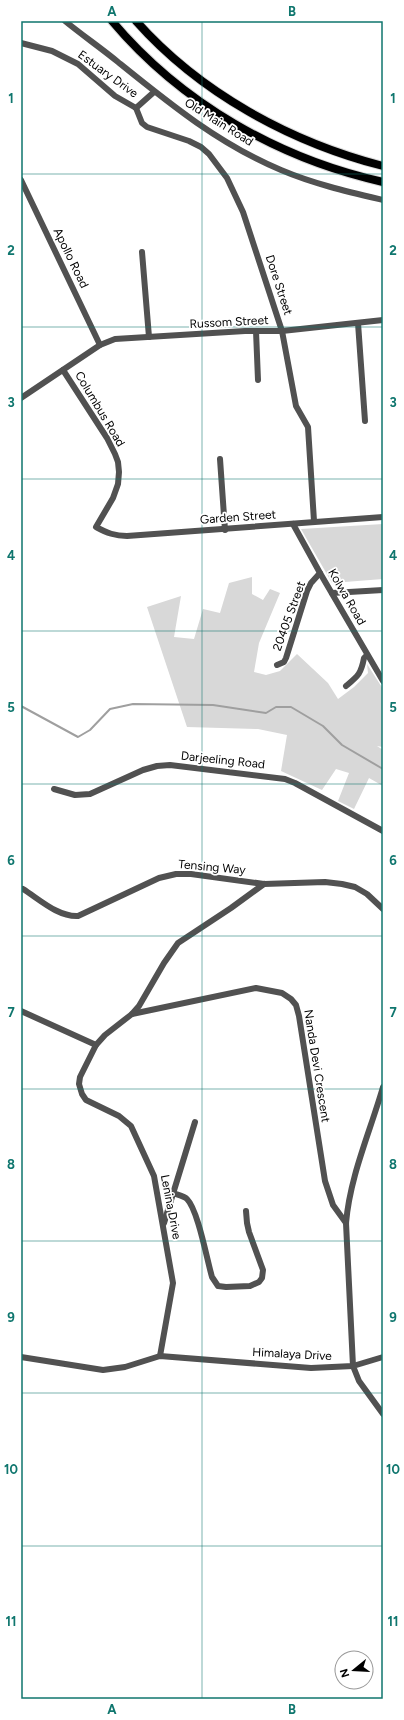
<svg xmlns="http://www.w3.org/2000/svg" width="404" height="1720" viewBox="0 0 404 1720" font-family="Figtree,sans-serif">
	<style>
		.green { fill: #d8d8d8 }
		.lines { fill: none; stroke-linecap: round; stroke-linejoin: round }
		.stream { stroke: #9f9f9f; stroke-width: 2 }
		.major-casing { stroke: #dbdbdb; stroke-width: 10 }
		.minor { stroke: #515151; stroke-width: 6 }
		.major { stroke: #000; stroke-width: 8 }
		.grid { fill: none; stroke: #0f766e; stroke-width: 1; stroke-opacity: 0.55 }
		.labels { text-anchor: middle; stroke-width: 3.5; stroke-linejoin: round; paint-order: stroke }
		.street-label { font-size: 12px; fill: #000; stroke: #fff }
		.neatline { fill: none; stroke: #0f766e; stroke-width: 1.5 }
		.grid-label { font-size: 13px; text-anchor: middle; font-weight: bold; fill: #0f766e }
	</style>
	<rect width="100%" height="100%" fill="#fff"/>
	<!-- green -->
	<g class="green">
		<path d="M383 524V579L332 583 301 529Z"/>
		<path d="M252 577V594L263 600 270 589 280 593 259 643 254 672 266 675 280 671 297 654 328 683 338 699 354 687 368 673 367 664 383 689V747L377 746 383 750V786L369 778 354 809 338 801 349 773 336 769 322 790 281 771 287 735 258 729 187 727 147 607 181 596 174 637 194 639 203 609 220 613 229 583Z"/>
	</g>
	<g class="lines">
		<!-- stream -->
		<path class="stream" d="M21 706 78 737 90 730 110 709 133 704 213 705 266 713 276 707H291L323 726 342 745 383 769"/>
		<defs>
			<g id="major">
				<path d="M112 21C181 103 279 159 383 182"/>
				<path d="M136 21C200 93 290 142 383 166"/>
			</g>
		</defs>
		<!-- major casing -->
		<use href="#major" class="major-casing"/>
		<!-- minor -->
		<g class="minor">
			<path d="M65 21C82 35 101 48 118 62 170 104 219 144 281 170 314 184 349 192 383 200"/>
			<path d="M21 43 52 51 78 64 115 96 136 108"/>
			<path d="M136 108 142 123 147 127 189 141 201 147 209 154 227 178 243 212 282 331 296 406 308 427 314 521"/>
			<path d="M136 108 154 92"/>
			<path d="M21 180 100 345"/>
			<path d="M142 252 149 337"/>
			<path d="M358 323 365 421"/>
			<path d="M256 331 258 380"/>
			<path d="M63 370 107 438 115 454 118 462 119 472 118 484 113 498 96 527C107 533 115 536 127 536L383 517"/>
			<path d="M21 398 100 345 115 339 245 331H282L383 320"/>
			<path d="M220 459 225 530"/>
			<path d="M293 524 320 573 383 681"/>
			<path d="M332 593 383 590"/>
			<path d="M277 665 284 662 286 658 307 591 311 583 320 573"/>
			<path d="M346 686C358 676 361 674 364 658L367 655"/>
			<path d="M54 789 75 795 90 794 143 770 157 766 170 765 285 779 295 783 383 831"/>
			<path d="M23 889C39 899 58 917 78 916L159 878 176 874H191L264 884 325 882 342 884 355 887 367 894 383 909"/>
			<path d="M21 1011 96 1045"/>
			<path d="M132 1014 256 988 282 993 291 999 296 1005 299 1016 325 1181 333 1205 346 1223"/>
			<path d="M173 1193C178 1195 184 1196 187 1199 198 1210 207 1260 212 1277L218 1286 226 1287 250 1286 259 1282 262 1278 263 1270 249 1232 247 1223 246 1211"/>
			<path d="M164 1223 195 1122"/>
			<path d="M160 1356 173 1283 154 1176 131 1126 119 1116 86 1100 82 1094 79 1084 80 1077 96 1045 105 1035 132 1014 139 1006 164 963 178 943 231 908 264 884"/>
			<path d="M21 1357 103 1370 125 1367 160 1356 311 1368 353 1366 346 1223C350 1176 370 1132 383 1087"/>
			<path d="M383 1357 353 1366 359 1381 383 1414"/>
		</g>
		<!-- major -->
		<use href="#major" class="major"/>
	</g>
	<!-- grid -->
	<path class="grid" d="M202 21V1699M21 174H383M21 327H383M21 479H383M21 631H383M21 784H383M21 936H383M21 1089H383M21 1241H383M21 1393H383M21 1546H383"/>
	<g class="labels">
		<!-- street labels -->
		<g class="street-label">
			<text transform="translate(108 74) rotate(36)" y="4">Estuary Drive</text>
			<text transform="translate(219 122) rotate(32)" y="4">Old Main Road</text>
			<text transform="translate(71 258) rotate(64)" y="4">Apollo Road</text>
			<text transform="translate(279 285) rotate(72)" y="4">Dore Street</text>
			<text transform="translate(229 322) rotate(-3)" y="4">Russom Street</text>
			<text transform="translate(100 409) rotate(59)" y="4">Columbus Road</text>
			<text transform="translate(238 517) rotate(-4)" y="4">Garden Street</text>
			<text transform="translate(347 597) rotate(60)" y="4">Kolwa Road</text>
			<text transform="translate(289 616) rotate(-70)" y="4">20405 Street</text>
			<text transform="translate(223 760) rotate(6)" y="4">Darjeeling Road</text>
			<text transform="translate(212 867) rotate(5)" y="4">Tensing Way</text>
			<text transform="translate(317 1066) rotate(81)" y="4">Nanda Devi Crescent</text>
			<text transform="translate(171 1207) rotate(79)" y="4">Lenina Drive</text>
			<text transform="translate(292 1354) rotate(3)" y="4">Himalaya Drive</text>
		</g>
	</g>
	<!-- border -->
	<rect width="404" height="1720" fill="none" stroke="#ffffff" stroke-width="44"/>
	<!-- north arrow -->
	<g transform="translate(354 1670) rotate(252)"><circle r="19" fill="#ffffff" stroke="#999999"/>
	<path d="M0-3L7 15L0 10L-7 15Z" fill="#000000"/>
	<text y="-6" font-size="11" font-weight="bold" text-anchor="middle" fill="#000000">N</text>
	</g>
	<rect x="22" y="22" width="360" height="1676" class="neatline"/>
	<g class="grid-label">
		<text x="112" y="16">A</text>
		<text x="292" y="16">B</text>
		<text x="11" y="103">1</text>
		<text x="393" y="103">1</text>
		<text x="11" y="255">2</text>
		<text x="393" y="255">2</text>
		<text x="11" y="407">3</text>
		<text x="393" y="407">3</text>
		<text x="11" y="560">4</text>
		<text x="393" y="560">4</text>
		<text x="11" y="712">5</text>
		<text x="393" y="712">5</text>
		<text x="11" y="865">6</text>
		<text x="393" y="865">6</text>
		<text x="11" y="1017">7</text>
		<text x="393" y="1017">7</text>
		<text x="11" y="1169">8</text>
		<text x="393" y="1169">8</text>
		<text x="11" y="1322">9</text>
		<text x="393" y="1322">9</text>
		<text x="11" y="1474">10</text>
		<text x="393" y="1474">10</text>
		<text x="11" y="1626">11</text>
		<text x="393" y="1626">11</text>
		<text x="112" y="1714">A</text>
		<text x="292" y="1714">B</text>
	</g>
</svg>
